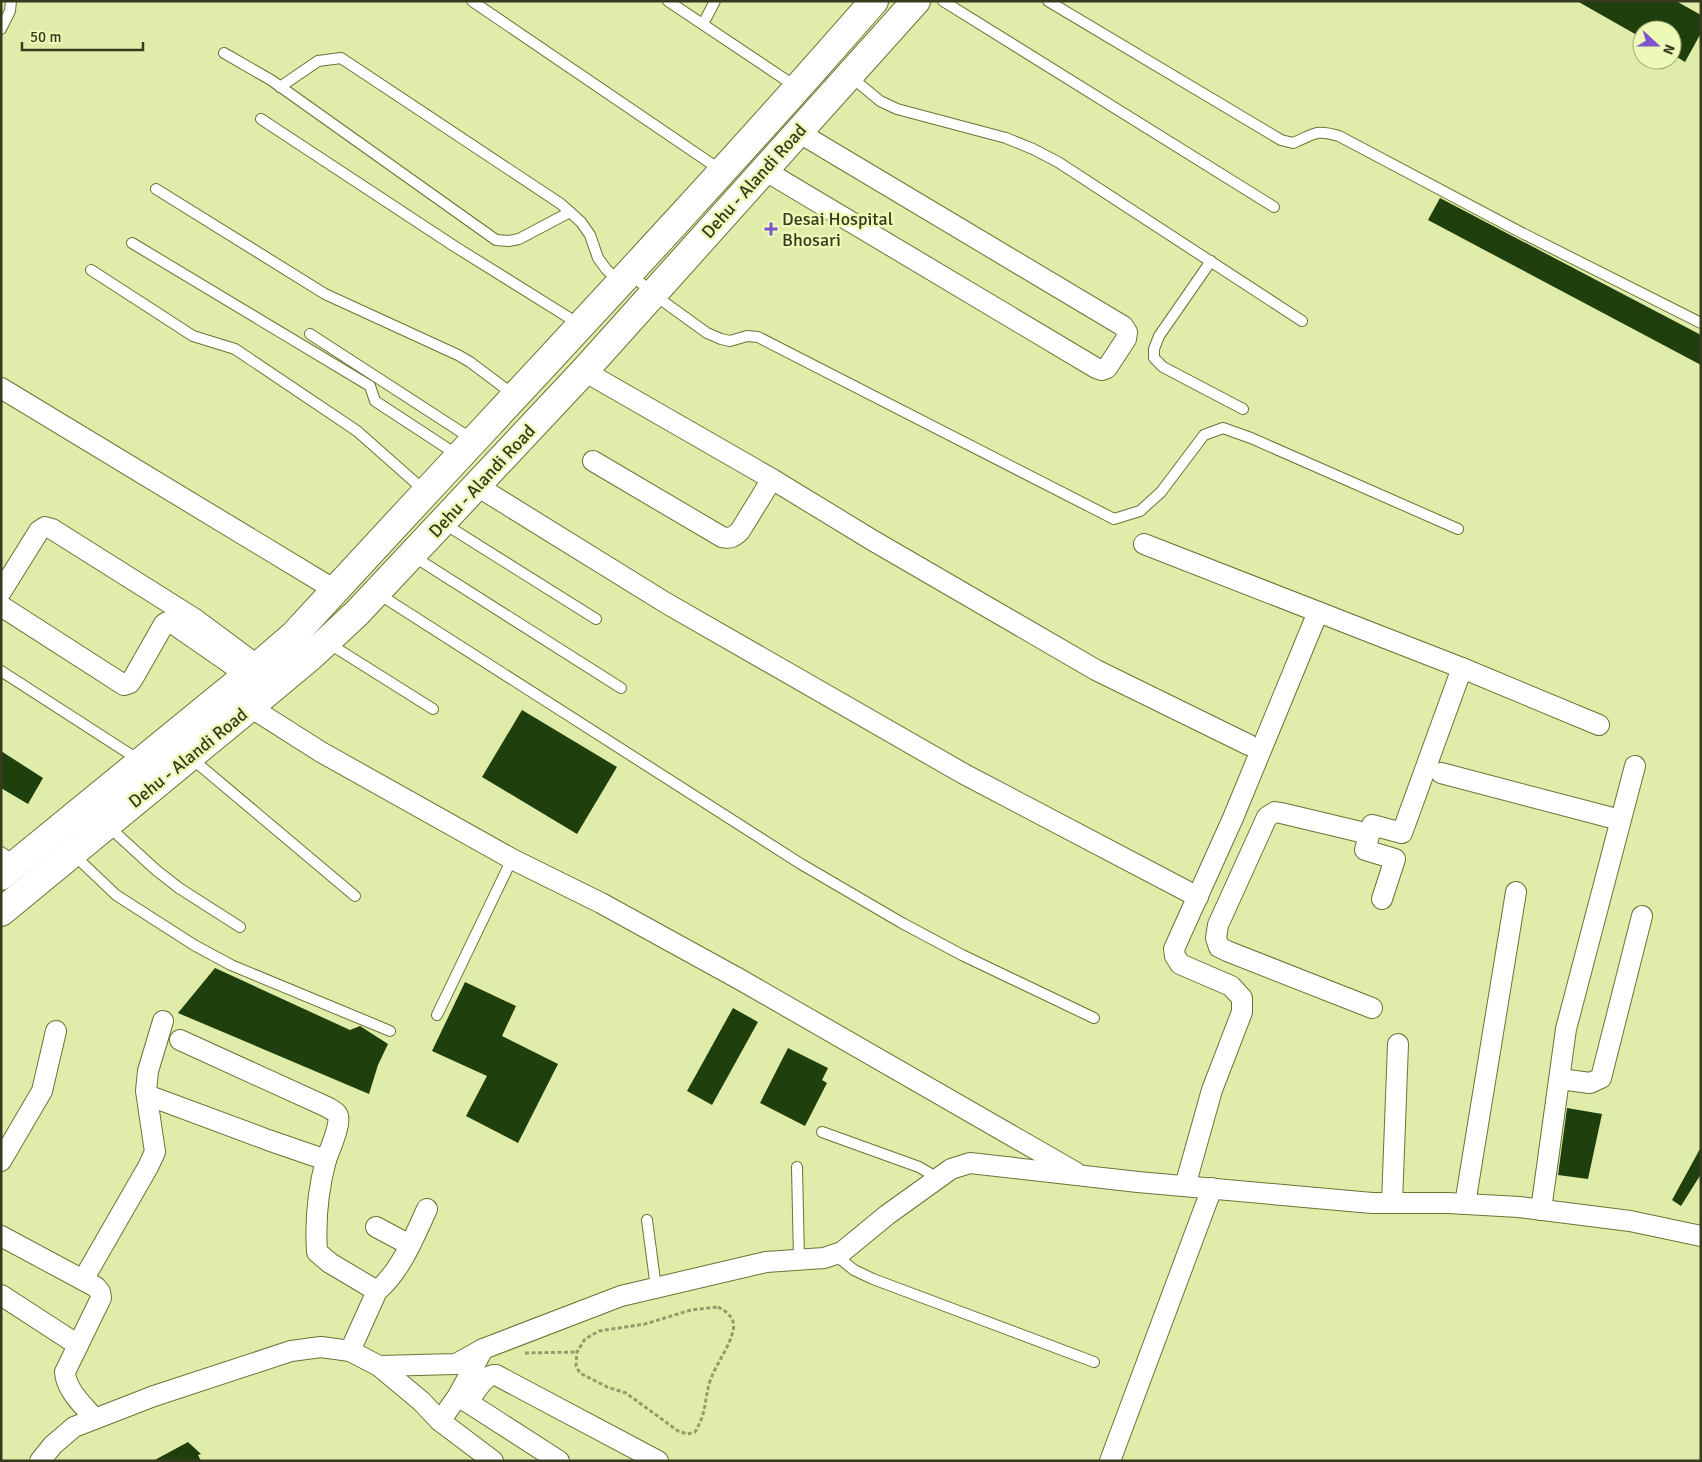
<svg xmlns="http://www.w3.org/2000/svg" width="1702" height="1462" viewBox="0 0 1702 1462" font-family="Signika,sans-serif">
	<style>
		.building { fill: #1f400c }
		.lines { fill: none; stroke-linecap: round; stroke-linejoin: round }
		.service-casing { stroke: #6a7435; stroke-width: 12 }
		.minor-casing { stroke: #6a7435; stroke-width: 22 }
		.primary-casing { stroke: #6a7435; stroke-width: 30 }
		.path { stroke: #939c6b; stroke-width: 3; stroke-dasharray: 4 2.5; stroke-linecap: butt }
		.service { stroke: #fff; stroke-width: 10 }
		.minor { stroke: #fff; stroke-width: 20 }
		.primary { stroke: #fff; stroke-width: 28 }
		.poi-dot { fill: #7f53cc; stroke: #edf9b6; stroke-width: 2 }
		.labels { text-anchor: middle; stroke-width: 5; stroke-linejoin: round; paint-order: stroke }
		.street-label { font-size: 18px; fill: #363b20; stroke: #edf9b6 }
		.poi-label { font-size: 18px; fill: #363b20; stroke: #edf9b6; text-anchor: start }
	</style>
	<rect width="100%" height="100%" fill="#e0eca9"/>
	<!-- building -->
	<g class="building">
		<path d="M1577 1H1676L1701 15V33L1685 62 1672 54V30H1642V38Z"/>
		<path d="M1440 198 1701 335V365L1428 220Z"/>
		<path d="M522 710 617 767 577 834 482 777Z"/>
		<path d="M1 751 43 778 28 804 1 788Z"/>
		<path d="M215 968 350 1030 360 1026 388 1044 378 1065 369 1094 178 1013Z"/>
		<path d="M465 982 516 1006 502 1036 558 1064 518 1143 466 1116 487 1076 432 1051Z"/>
		<path d="M733 1008 758 1022 712 1105 687 1091Z"/>
		<path d="M788 1048 828 1068 822 1080 827 1083 805 1126 760 1103Z"/>
		<path d="M1567 1108 1602 1114 1588 1179 1558 1175Z"/>
		<path d="M1701 1147V1174L1681 1206 1672 1200Z"/>
		<path d="M188 1442 201 1454 198 1455 201 1461H153Z"/>
	</g>
	<g class="lines">
		<defs>
			<g id="service">
				<path d="M472 1 722 171"/>
				<path d="M668 1 798 88"/>
				<path d="M943 1 1274 207"/>
				<path d="M1048 1 1281 140 1293 143C1315 134 1315 129 1339 136L1524 234 1701 323"/>
				<path d="M703 24 715 1"/>
				<path d="M1 29 10 11 11 1"/>
				<path d="M224 53 271 80 496 240 508 241 519 239 570 212"/>
				<path d="M850 76 880 101 897 109 1006 138 1033 149 1058 162 1302 321"/>
				<path d="M280 87 318 61 341 58 561 204 581 222 590 235 598 258 606 269 620 283"/>
				<path d="M261 119 454 246 579 324"/>
				<path d="M156 189 325 294 458 355 470 362 514 395"/>
				<path d="M132 243 370 386 375 401 459 456"/>
				<path d="M1211 261 1159 336 1154 349V358L1163 367 1243 409"/>
				<path d="M91 270 193 336 235 349 357 431 426 492"/>
				<path d="M630 273 653 294 707 333 721 339 730 341 747 336 758 337 1114 519 1140 511 1161 492 1204 435 1223 428 1251 438 1458 529"/>
				<path d="M310 334 472 439"/>
				<path d="M443 523 596 619"/>
				<path d="M413 556 621 688"/>
				<path d="M377 593 801 864 902 923 962 955 1094 1018"/>
				<path d="M328 643 433 709"/>
				<path d="M1 671 139 760"/>
				<path d="M191 758 355 896"/>
				<path d="M108 826 156 870 179 888 240 927"/>
				<path d="M1 852 16 862"/>
				<path d="M73 854 116 895 194 945 231 965 390 1031"/>
				<path d="M437 1015 512 859"/>
				<path d="M822 1132 919 1167 938 1178"/>
				<path d="M797 1167 799 1260"/>
				<path d="M647 1220 656 1288"/>
				<path d="M834 1254 854 1270 873 1279 1094 1362"/>
			</g>
			<g id="minor">
				<path d="M764 170 1096 368 1102 370 1107 368 1126 339 1127 332 1123 326 798 132"/>
				<path d="M584 371 772 479 872 540 1096 670 1249 745"/>
				<path d="M1 388 335 590"/>
				<path d="M593 461 722 537C730 539 734 537 740 531L772 479"/>
				<path d="M477 486 666 603 964 774 1198 897"/>
				<path d="M1144 544 1462 668 1402 833 1372 825 1365 850 1395 859 1382 899"/>
				<path d="M1 592 39 531 45 527 52 529 195 619 258 666"/>
				<path d="M1 606 124 685 130 683 135 675 164 624 167 622 172 623 247 675"/>
				<path d="M1462 668 1599 725"/>
				<path d="M241 697 250 707 321 752 512 859 601 903 741 980 1075 1172"/>
				<path d="M1441 773 1620 820"/>
				<path d="M1369 834 1281 813 1275 812 1267 817 1218 925 1216 938 1219 947 1227 951 1372 1008"/>
				<path d="M180 1040 327 1107C330 1109 335 1111 337 1114 343 1121 329 1151 326 1160"/>
				<path d="M1560 1079 1590 1083 1601 1078 1642 916"/>
				<path d="M147 1095 268 1140 326 1160C318 1190 315 1221 317 1252L330 1263 377 1291 350 1351"/>
				<path d="M1 1161 42 1091 56 1031"/>
				<path d="M1185 1186 1212 1090 1242 1012V998L1231 986 1180 964 1175 956 1174 949 1233 818 1318 612"/>
				<path d="M1392 1203 1398 1044"/>
				<path d="M1465 1204 1516 892"/>
				<path d="M1541 1210 1566 1029 1635 766"/>
				<path d="M376 1227 410 1245"/>
				<path d="M1 1236 96 1287 100 1292 101 1298 65 1372C66 1390 83 1405 95 1419"/>
				<path d="M83 1280 148 1167 155 1152 146 1091 148 1071 163 1021"/>
				<path d="M377 1291C401 1271 414 1237 427 1209"/>
				<path d="M1 1295 78 1345"/>
				<path d="M379 1366 456 1364 483 1349 621 1296 766 1262 824 1258 842 1252 887 1215 951 1169 970 1163 1138 1182 1372 1203H1448L1519 1207 1630 1221 1701 1236"/>
				<path d="M458 1396 559 1461"/>
				<path d="M468 1402C475 1393 484 1374 496 1375L658 1461"/>
				<path d="M440 1421 458 1396 483 1349"/>
				<path d="M40 1461 53 1445 74 1427 154 1396 291 1351 321 1347 350 1351 379 1366 421 1401 440 1421 493 1461"/>
				<path d="M1110 1461 1212 1188"/>
			</g>
			<g id="primary">
				<path d="M1 876 258 666 295 634C488 423 686 217 874 1"/>
				<path d="M1 912 250 707 311 656 357 613 584 371 916 1"/>
			</g>
		</defs>
		<!-- service casing -->
		<use href="#service" class="service-casing"/>
		<!-- minor casing -->
		<use href="#minor" class="minor-casing"/>
		<!-- primary casing -->
		<use href="#primary" class="primary-casing"/>
		<!-- path -->
		<g class="path">
			<path d="M718 1307C728 1312 736 1319 733 1331 729 1348 716 1364 710 1381 704 1401 707 1412 695 1432L687 1434 678 1431 626 1393 607 1387 580 1373 576 1366 577 1352 585 1339 599 1331 645 1324 691 1310Z"/>
			<path d="M525 1353 577 1352"/>
		</g>
		<!-- service -->
		<use href="#service" class="service"/>
		<!-- minor -->
		<use href="#minor" class="minor"/>
		<!-- primary -->
		<use href="#primary" class="primary"/>
	</g>
	<!-- markers -->
	<path class="poi-dot" d="M768.5 221.5h5v5h5v5h-5v5h-5v-5h-5v-5h5z"/>
	<g class="labels">
		<!-- street labels -->
		<g class="street-label">
			<text transform="translate(754 181) rotate(-48)" y="6">Dehu - Alandi Road</text>
			<text transform="translate(482 481) rotate(-47)" y="6">Dehu - Alandi Road</text>
			<text transform="translate(188 758) rotate(-39)" y="6">Dehu - Alandi Road</text>
		</g>
		<!-- poi labels -->
		<g class="poi-label">
			<text x="782" y="225">Desai Hospital<tspan x="782" dy="21">Bhosari</tspan></text>
		</g>
	</g>
	<!-- border -->
	<rect width="1702" height="1462" fill="none" stroke="#363b20" stroke-width="5"/>
	<!-- north arrow -->
	<g transform="translate(1657 45) rotate(111)"><circle r="24" fill="#edf9b6" stroke="#a4ad7a"/>
	<path d="M0-4L9 19L0 12L-9 19Z" fill="#7f53cc"/>
	<text y="-8" font-size="14" font-weight="bold" text-anchor="middle" fill="#363b20">N</text>
	</g>
	<!-- scale -->
	<path d="M22 42v8h121v-8" fill="none" stroke="#363b20" stroke-width="2.5"/>
	<text x="30" y="42" font-size="15" fill="#363b20" stroke="#edf9b6" stroke-width="4" paint-order="stroke">50 m</text>
</svg>
